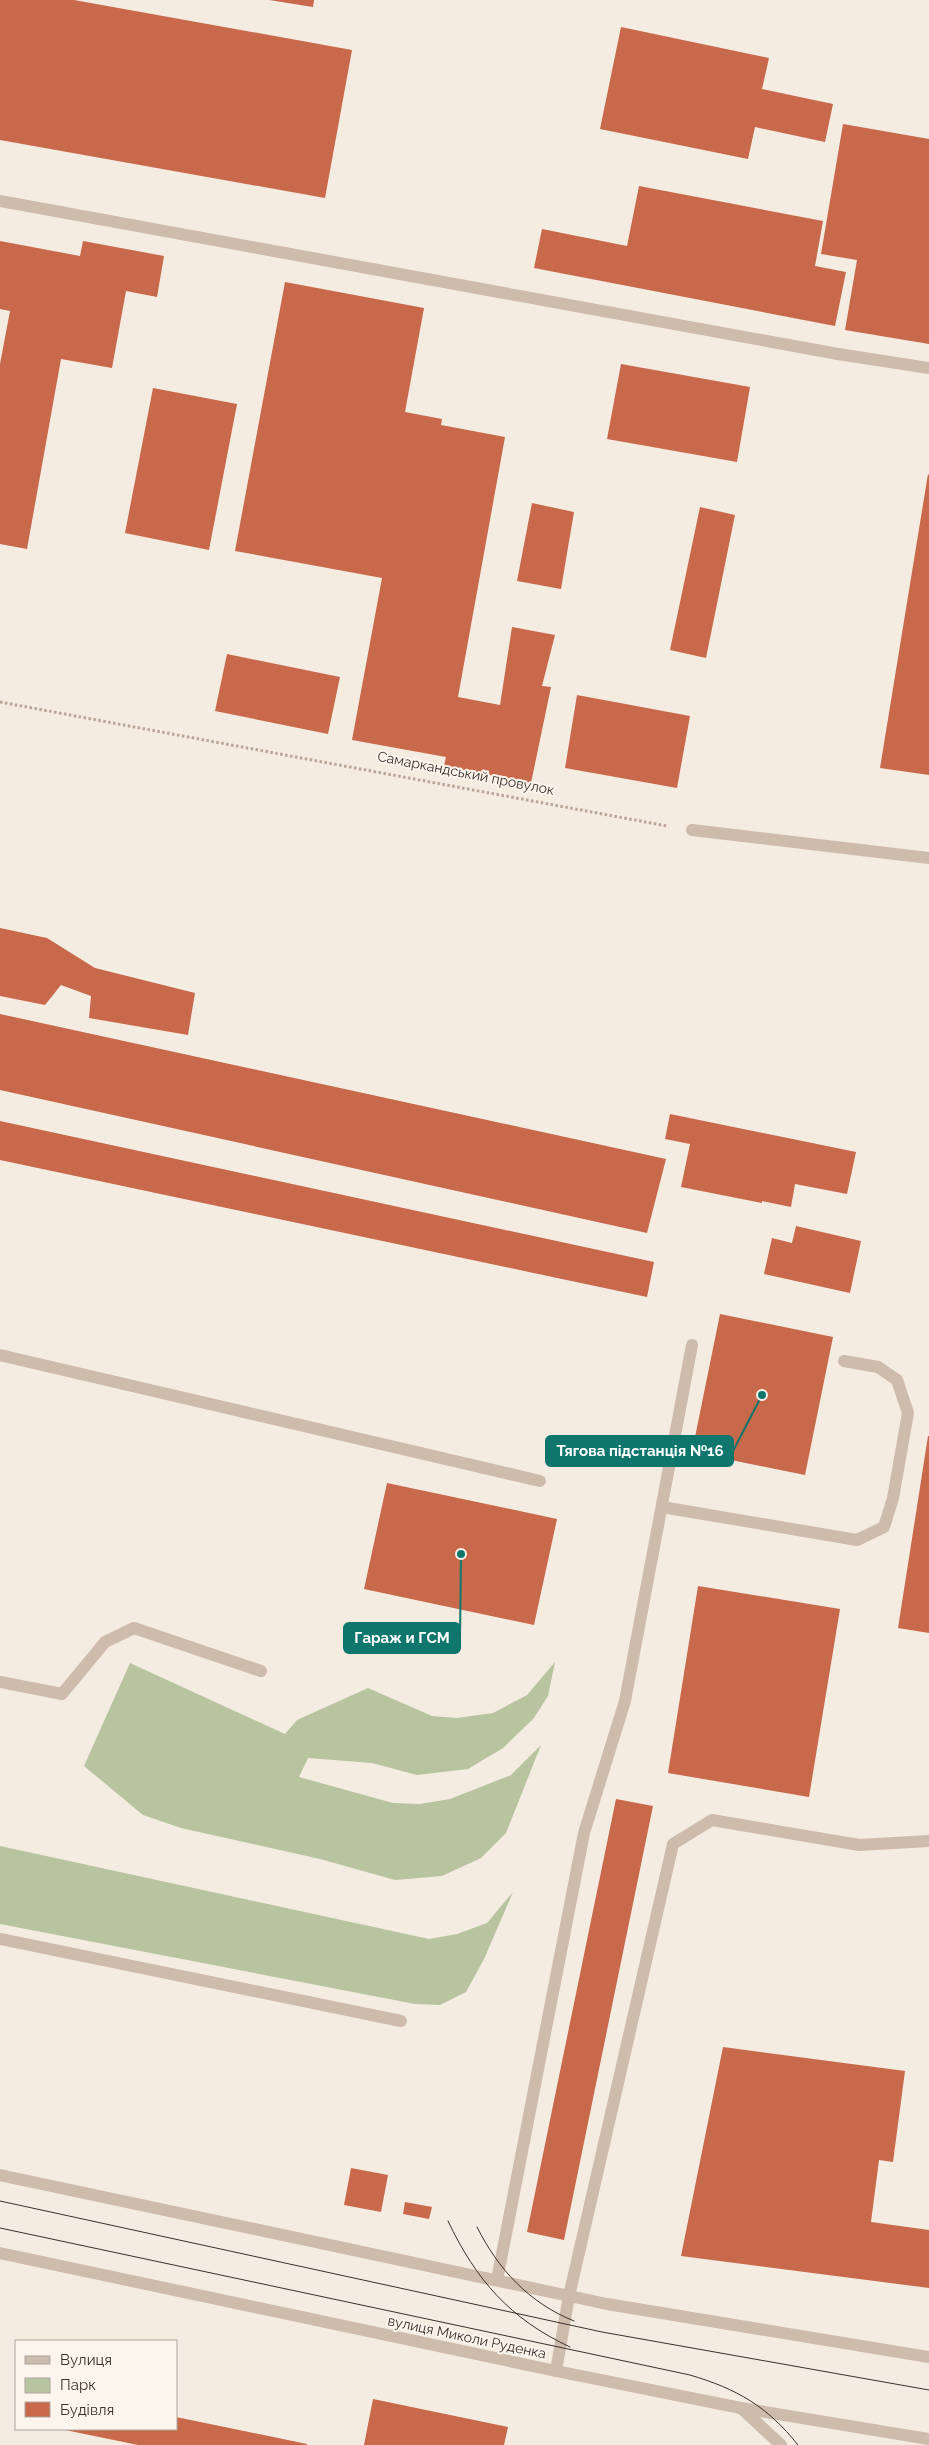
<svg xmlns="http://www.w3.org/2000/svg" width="929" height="2445" viewBox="0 0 929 2445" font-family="Raleway,sans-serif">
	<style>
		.green { fill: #b8c4a0 }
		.building { fill: #c8694b }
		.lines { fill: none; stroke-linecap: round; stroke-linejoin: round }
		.path { stroke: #b9a596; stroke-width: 3; stroke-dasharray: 2.5 2.5; stroke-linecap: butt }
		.lane { stroke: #cdbbac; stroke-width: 12 }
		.street { stroke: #cdbbac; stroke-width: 12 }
		.tram { stroke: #3b302b; stroke-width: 1 }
		.labels { text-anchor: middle; stroke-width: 4; stroke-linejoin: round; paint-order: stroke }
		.street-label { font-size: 14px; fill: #3b302b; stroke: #fbf5ee }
		.leader { fill: none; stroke: #0f766e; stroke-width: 2 }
		.callout-dot { fill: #0f766e; stroke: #fbf5ee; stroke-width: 2 }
		.callout { fill: #0f766e; stroke: #0f766e; stroke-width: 2 }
		.callout-label { font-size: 15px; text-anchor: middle; font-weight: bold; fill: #fff }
	</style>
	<rect width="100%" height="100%" fill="#f4ebe1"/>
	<!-- green -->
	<g class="green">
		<path d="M555 1662 548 1696 534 1718 503 1748 468 1769 417 1775 372 1763 308 1758 299 1777 393 1803 420 1804 450 1799 511 1775 541 1745 506 1833 481 1858 442 1876 395 1880 320 1859 181 1828 143 1815 84 1766 130 1663 285 1734 297 1720 368 1688 432 1716 457 1718 493 1713 527 1695Z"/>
		<path d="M0 1846 429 1939 457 1934 487 1923 513 1892 484 1959 466 1992 440 2005 415 2004 0 1924Z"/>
	</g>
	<!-- building -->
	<g class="building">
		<path d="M0 0H74L352 50 325 198 0 140Z"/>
		<path d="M269 0H314L313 7Z"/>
		<path d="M621 27 769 58 762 89 833 104 825 142 755 127 748 159 600 129Z"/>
		<path d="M843 124 929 139V344L845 330 857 260 821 254Z"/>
		<path d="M639 186 823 221 815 266 846 272 835 326 534 268 542 229 627 246Z"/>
		<path d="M0 241 80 256 83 241 164 256 157 297 126 291 112 368 61 359 27 549 0 544V364L10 311 0 309Z"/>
		<path d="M285 282 424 308 405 412 442 419 441 425 505 437 458 697 500 705 512 627 555 635 542 686 551 687 531 783 444 766 446 757 352 740 382 578 235 551Z"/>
		<path d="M621 364 750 387 737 462 607 439Z"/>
		<path d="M153 388 237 404 209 550 125 533Z"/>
		<path d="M928 474 929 475V775L880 768Z"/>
		<path d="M532 503 574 512 561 589 517 581Z"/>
		<path d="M700 507 735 515 706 658 670 650Z"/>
		<path d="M227 654 340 677 328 734 215 711Z"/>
		<path d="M577 695 690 716 677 788 565 768Z"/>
		<path d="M0 928 47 938 95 968 195 993 188 1035 89 1018 91 996 61 985 45 1005 0 996Z"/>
		<path d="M0 1014 666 1159 647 1233 0 1090Z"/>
		<path d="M670 1114 856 1152 847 1194 795 1184 791 1207 762 1201V1203L681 1187 690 1144 665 1139Z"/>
		<path d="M0 1121 654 1262 647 1297 0 1160Z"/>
		<path d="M796 1226 861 1241 850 1293 764 1274 772 1238 792 1243Z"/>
		<path d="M720 1314 833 1337 805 1475 692 1452Z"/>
		<path d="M928 1436H929V1633L898 1628Z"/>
		<path d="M387 1483 557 1519 534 1625 364 1589Z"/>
		<path d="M698 1586 840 1609 809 1797 668 1773Z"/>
		<path d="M616 1799 653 1806 564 2240 527 2232Z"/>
		<path d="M723 2047 905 2071 893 2162 879 2160 871 2222 929 2230V2288L681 2256Z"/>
		<path d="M351 2168 388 2175 381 2212 344 2205Z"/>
		<path d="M405 2202 432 2207 429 2219 403 2214Z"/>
		<path d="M373 2399 508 2427 504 2445H364Z"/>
		<path d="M176 2417 307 2444V2445H138L65 2430 176 2429Z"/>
	</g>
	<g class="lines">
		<!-- path -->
		<path class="path" d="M0 702 667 826"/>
		<!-- lane -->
		<g class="lane">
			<path d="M0 201 838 354 929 368"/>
			<path d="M0 1355 540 1481"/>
			<path d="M662 1507 857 1540 884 1527 893 1498 908 1413 897 1380 878 1367 844 1361"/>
			<path d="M0 1682 62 1694 105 1642 134 1628 261 1671"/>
			<path d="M0 1939 401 2021"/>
			<path d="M497 2280 584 1833 625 1701 692 1345"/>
			<path d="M556 2371 569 2296 673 1844 712 1820 859 1845 929 1841"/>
		</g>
		<!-- street -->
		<g class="street">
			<path d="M692 830 929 858"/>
			<path d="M0 2175 607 2304 929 2357"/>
			<path d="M0 2253 556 2371 741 2408 929 2439"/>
			<path d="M741 2408 781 2445"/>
		</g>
		<!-- tram -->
		<g class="tram">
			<path d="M0 2201 602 2332 929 2390"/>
			<path d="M448 2221C476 2280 510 2319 570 2347"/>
			<path d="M477 2227C498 2269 529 2303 574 2321"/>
			<path d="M0 2228 690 2375C737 2389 767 2406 798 2445"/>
		</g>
	</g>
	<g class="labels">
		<!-- street labels -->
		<g class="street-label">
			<text transform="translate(466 773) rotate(11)" y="5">Самаркандський провулок</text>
			<text transform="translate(467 2337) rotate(12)" y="5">вулиця Миколи Руденка</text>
		</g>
	</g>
	<!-- callouts -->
	<path class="leader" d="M762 1395L733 1451M461 1554L460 1638"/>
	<g class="callout-dot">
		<circle cx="762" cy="1395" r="5"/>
		<circle cx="461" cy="1554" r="5"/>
	</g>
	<g class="callout">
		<rect x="546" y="1436" width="187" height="30" rx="5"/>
		<rect x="344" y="1623" width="116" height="30" rx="5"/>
	</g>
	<g class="callout-label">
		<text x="640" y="1456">Тягова пiдстанцiя №16</text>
		<text x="402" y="1643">Гараж и ГСМ</text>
	</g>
	<!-- legend -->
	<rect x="15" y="2340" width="162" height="90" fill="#fbf5ee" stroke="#aea6a0"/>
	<rect x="25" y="2356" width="25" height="8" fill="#cdbbac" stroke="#aea6a0"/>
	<text x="60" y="2365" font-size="15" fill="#3b302b">Вулиця</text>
	<rect x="25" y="2378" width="25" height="15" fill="#b8c4a0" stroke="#aea6a0"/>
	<text x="60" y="2390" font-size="15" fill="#3b302b">Парк</text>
	<rect x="25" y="2402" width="25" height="15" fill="#c8694b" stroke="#aea6a0"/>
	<text x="60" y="2415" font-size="15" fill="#3b302b">Будівля</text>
</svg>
